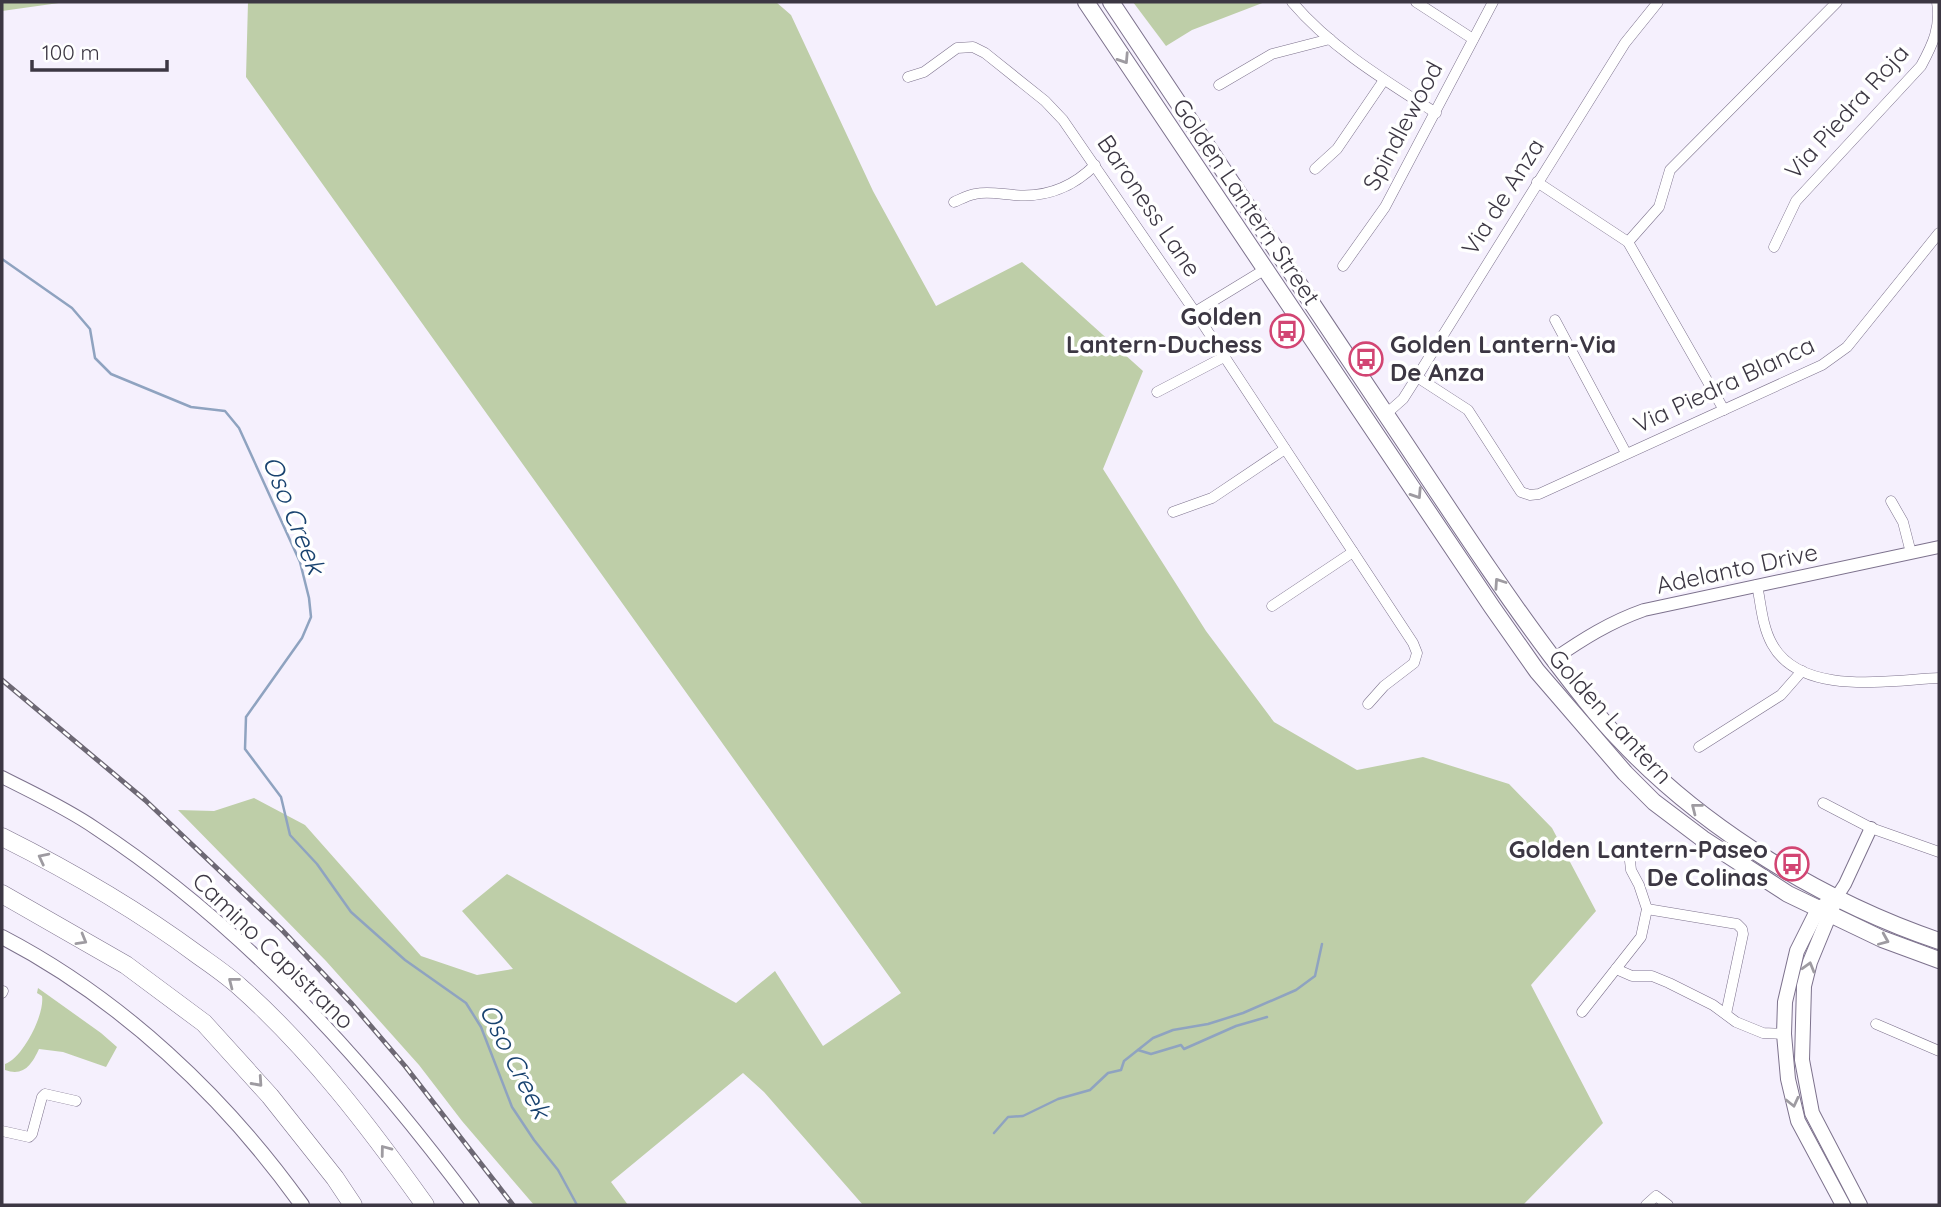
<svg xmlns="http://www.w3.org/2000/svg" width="1941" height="1207" viewBox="0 0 1941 1207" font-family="Quicksand,sans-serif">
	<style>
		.green { fill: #becea8 }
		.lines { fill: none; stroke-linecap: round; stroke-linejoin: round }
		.stream { stroke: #8fa3c0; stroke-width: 2.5 }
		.minor-casing { stroke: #7d728d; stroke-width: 11 }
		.tertiary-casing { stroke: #7d728d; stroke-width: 14 }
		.secondary-casing { stroke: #7d728d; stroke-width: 16 }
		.primary-casing { stroke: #7d728d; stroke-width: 18 }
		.motorway-casing { stroke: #7d728d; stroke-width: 19 }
		.minor { stroke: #fff; stroke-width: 10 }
		.tertiary { stroke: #fff; stroke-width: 12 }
		.secondary { stroke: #fff; stroke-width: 14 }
		.primary { stroke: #fff; stroke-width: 16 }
		.motorway { stroke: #fff; stroke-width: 18 }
		.rail-casing { stroke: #6d6874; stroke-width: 5 }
		.rail { stroke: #fff; stroke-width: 2.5; stroke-dasharray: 8; stroke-linecap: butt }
		.oneway { stroke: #9e9ba1 }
		.labels { text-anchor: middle; stroke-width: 7; stroke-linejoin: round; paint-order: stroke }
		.street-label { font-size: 24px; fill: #3c3743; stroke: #fff }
		.poi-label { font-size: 24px; font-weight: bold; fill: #3c3743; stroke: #fff; text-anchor: end }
		.water-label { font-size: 26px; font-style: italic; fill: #18426f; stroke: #fff }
	</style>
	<rect width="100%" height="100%" fill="#f5f0fd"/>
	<!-- green -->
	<g class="green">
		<path d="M2 2H66L2 11Z"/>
		<path d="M248 2H776L791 15 873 191 936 306 1022 262 1143 371 1103 469 1206 631 1274 722 1357 770 1423 757 1509 784 1552 828 1596 911 1531 985 1603 1123 1523 1205H863L764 1092 743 1073 611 1182 628 1205H534L462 1121 419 1065 326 961 178 810 214 811 254 798 305 825 421 956 477 975 513 969 462 911 507 874 736 1003 775 971 823 1046 901 993 246 77Z"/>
		<path d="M1133 2H1265L1192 30 1166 46Z"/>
		<path d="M38 988 101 1033 117 1047 106 1067 63 1052 39 1049C32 1064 24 1077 5 1070V1064C23 1058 45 1014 42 996L37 993Z"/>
	</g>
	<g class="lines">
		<!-- stream -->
		<g class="stream">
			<path d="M2 259 72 308 90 329 95 358 111 374 191 407 225 411 239 428 300 562 309 598 311 617 302 638 246 717 245 749 281 797 290 835 317 864 351 912 405 960 466 1003 481 1027 512 1107 534 1140 558 1170 577 1205"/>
			<path d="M1138 1050 1151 1054 1181 1045 1184 1049 1236 1026 1267 1017"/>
			<path d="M994 1133 1008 1117 1023 1116 1058 1099 1090 1090 1108 1073 1121 1070 1124 1061 1153 1038 1173 1030 1208 1024 1243 1013 1296 990 1315 976 1322 944"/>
		</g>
		<defs>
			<g id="minor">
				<path d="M1292 2C1331 48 1386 81 1436 113"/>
				<path d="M1416 2 1473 39"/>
				<path d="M908 77 924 72 957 48 973 47 985 53 1045 101 1063 120 1195 312 1413 643 1417 653 1414 663 1384 686 1368 704"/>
				<path d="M1219 85 1272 54 1330 39"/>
				<path d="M1315 169 1337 149 1384 80"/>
				<path d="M1537 182 1628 242 1724 410"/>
				<path d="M954 202C961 199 968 195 975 194 987 191 1001 194 1014 195 1045 198 1073 187 1095 165"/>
				<path d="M1628 242 1659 207 1670 170 1837 2"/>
				<path d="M1774 247 1796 201 1921 66C1933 44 1941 27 1937 2"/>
				<path d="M1343 266 1385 207 1493 2"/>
				<path d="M1195 312 1264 270"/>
				<path d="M1555 320 1626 453"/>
				<path d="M1417 377 1468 410 1521 492 1530 495 1539 494 1822 365 1847 347 1939 233"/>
				<path d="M1157 392 1224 357"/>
				<path d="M1386 414 1403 399 1417 377 1625 43 1658 2"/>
				<path d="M1891 501 1903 522 1911 553"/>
				<path d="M1173 512 1212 498 1285 449"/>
				<path d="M1757 585C1761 604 1762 626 1772 644 1801 697 1889 680 1939 678"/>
				<path d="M1272 606 1353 552"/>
				<path d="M1699 747 1781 695 1802 671"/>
				<path d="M1823 803 1871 828 1939 852"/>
				<path d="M1647 909 1737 924 1742 929 1743 934 1726 1014"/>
				<path d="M1616 969 1632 976H1652L1669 983 1713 1005 1736 1022 1763 1033 1784 1034"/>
				<path d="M2 993 3 991"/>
				<path d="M1582 1012 1641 937 1647 909 1639 885 1631 870 1629 852"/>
				<path d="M1876 1024 1939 1051"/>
				<path d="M2 1131 29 1137 32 1134 42 1097 45 1094 76 1101"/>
				<path d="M1646 1205 1656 1196 1668 1205"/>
			</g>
			<g id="tertiary">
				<path d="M1554 659C1583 639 1610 622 1644 610L1939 547"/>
				<path d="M2 777C33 793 66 808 95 828 244 926 367 1062 473 1205"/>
				<path d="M1836 898 1845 884 1871 828"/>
			</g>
			<g id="secondary">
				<path d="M1836 898 1818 909 1797 951 1785 1002 1784 1034 1788 1079 1798 1121 1843 1205"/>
				<path d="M1833 906 1810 962 1804 986 1802 1060 1812 1113 1860 1205"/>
				<path d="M2 937C121 999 224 1096 302 1205"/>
			</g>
			<g id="primary">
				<path d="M1086 2 1492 607 1537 671 1625 773 1654 802 1703 839 1788 894 1882 939 1939 960"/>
				<path d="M1111 2C1204 140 1296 280 1389 419 1442 498 1494 580 1552 657 1574 686 1596 715 1621 741 1705 830 1824 902 1939 941"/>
			</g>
			<g id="motorway">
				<path d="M2 837C70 871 136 909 198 955 212 965 227 975 240 987 311 1050 370 1128 425 1205"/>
				<path d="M2 894 126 965 204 1023 270 1096 335 1178 353 1205"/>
			</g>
		</defs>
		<!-- minor casing -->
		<use href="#minor" class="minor-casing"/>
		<!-- tertiary casing -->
		<use href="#tertiary" class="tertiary-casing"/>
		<!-- secondary casing -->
		<use href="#secondary" class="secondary-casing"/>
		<!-- primary casing -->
		<use href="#primary" class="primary-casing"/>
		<!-- motorway casing -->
		<use href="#motorway" class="motorway-casing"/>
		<!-- minor -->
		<use href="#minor" class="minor"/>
		<!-- tertiary -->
		<use href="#tertiary" class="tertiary"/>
		<!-- secondary -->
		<use href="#secondary" class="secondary"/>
		<!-- primary -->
		<use href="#primary" class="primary"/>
		<!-- motorway -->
		<use href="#motorway" class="motorway"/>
		<defs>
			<path id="rail" d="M2 680 145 800 281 929 352 1004 405 1066 513 1205"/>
		</defs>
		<!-- rail casing -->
		<use href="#rail" class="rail-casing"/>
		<!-- rail -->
		<use href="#rail" class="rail"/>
	</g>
	<!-- one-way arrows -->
	<defs><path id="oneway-chevron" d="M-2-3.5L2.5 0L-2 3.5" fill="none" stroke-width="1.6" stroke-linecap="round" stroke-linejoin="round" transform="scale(1.75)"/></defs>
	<g class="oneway">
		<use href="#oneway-chevron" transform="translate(1124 59) rotate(57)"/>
		<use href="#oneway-chevron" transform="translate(1417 494) rotate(57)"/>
		<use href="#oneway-chevron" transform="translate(1499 583) rotate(-124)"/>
		<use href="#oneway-chevron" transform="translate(1696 808) rotate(-142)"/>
		<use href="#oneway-chevron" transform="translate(43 858) rotate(-153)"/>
		<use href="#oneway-chevron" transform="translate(82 940) rotate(30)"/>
		<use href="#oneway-chevron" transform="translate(1884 940) rotate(23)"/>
		<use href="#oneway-chevron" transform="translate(1809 967) rotate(-74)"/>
		<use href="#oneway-chevron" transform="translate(233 982) rotate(-142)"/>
		<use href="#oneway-chevron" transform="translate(258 1082) rotate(48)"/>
		<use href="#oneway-chevron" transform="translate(1793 1102) rotate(77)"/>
		<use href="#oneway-chevron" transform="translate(385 1150) rotate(-127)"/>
	</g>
	<!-- icons -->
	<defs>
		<symbol id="bus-ring" viewBox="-11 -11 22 22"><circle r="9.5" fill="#fff" stroke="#d24573" stroke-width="1.5"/><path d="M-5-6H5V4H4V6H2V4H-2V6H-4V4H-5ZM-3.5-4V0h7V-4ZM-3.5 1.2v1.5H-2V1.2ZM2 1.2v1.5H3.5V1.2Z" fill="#d24573"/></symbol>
	</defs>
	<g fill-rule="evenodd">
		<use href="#bus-ring" x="1268" y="312" width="38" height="38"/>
		<use href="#bus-ring" x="1347" y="340" width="38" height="38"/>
		<use href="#bus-ring" x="1773" y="845" width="38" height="38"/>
	</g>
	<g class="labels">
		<!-- street labels -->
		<g class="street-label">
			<text transform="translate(1847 112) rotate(-48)" y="8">Via Piedra Roja</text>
			<text transform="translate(1403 126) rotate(-62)" y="8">Spindlewood</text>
			<text transform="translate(1503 197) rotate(-58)" y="8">Via de Anza</text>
			<text transform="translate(1246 202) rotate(56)" y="8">Golden Lantern Street</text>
			<text transform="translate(1149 206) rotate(56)" y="8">Baroness Lane</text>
			<text transform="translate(1724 385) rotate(-25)" y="8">Via Piedra Blanca</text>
			<text transform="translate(1737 569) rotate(-12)" y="8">Adelanto Drive</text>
			<text transform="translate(1610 717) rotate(48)" y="8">Golden Lantern</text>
			<text transform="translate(273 951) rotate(44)" y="8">Camino Capistrano</text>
		</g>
		<!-- poi labels -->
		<g class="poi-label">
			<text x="1262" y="325">Golden<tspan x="1262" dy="28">Lantern-Duchess</tspan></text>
			<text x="1390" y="353" text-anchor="start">Golden Lantern-Via<tspan x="1390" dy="28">De Anza</tspan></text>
			<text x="1768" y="858">Golden Lantern-Paseo<tspan x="1768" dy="28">De Colinas</tspan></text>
		</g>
		<!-- water labels -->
		<g class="water-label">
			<text transform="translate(294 515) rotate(68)" y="9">Oso Creek</text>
			<text transform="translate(515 1061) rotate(63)" y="9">Oso Creek</text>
		</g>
	</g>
	<!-- border -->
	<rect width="1941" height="1207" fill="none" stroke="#3c3743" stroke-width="7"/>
	<!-- scale -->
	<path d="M32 60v10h135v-10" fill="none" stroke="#3c3743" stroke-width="3.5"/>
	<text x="42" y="60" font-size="21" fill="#3c3743" stroke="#ffffff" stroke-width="5" paint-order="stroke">100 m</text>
</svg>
